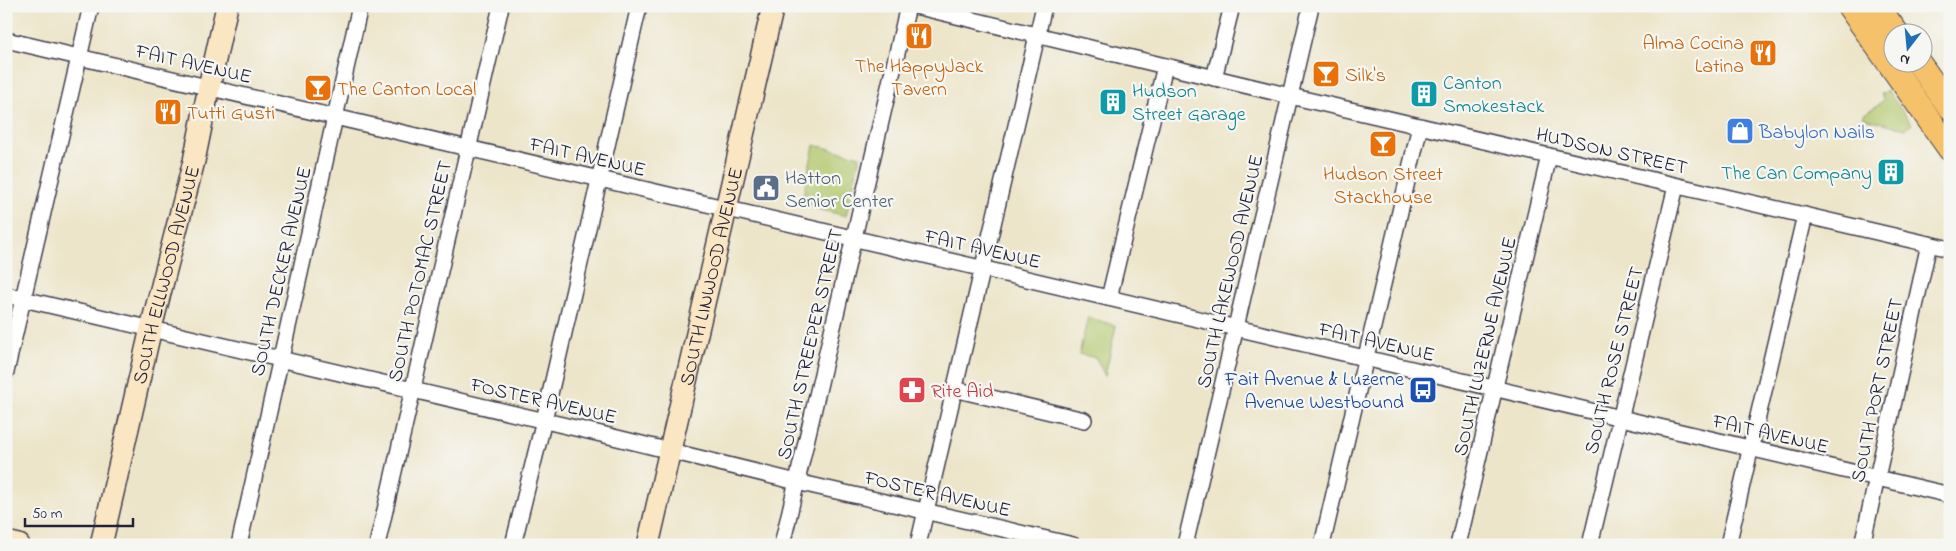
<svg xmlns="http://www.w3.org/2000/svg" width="1956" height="551" viewBox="0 0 1956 551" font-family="'Indie Flower',sans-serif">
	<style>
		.green { fill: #b1c66a; stroke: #6a7452 }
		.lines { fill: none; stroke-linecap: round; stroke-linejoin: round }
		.street-casing { stroke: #403f50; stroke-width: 18 }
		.secondary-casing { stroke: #403f50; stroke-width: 24 }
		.primary-casing { stroke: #403f50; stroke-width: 26 }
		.street { stroke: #fff; stroke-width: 15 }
		.secondary { stroke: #fbe6c4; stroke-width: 21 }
		.primary { stroke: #f5c16b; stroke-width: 24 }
		.labels { text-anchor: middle; stroke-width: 4.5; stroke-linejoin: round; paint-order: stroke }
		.food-label { font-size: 20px; fill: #c56008; stroke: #f6f6f2; text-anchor: start }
		.street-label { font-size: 20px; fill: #22223b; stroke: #f6f6f2 }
		.culture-label { font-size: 20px; fill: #0d838f; stroke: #f6f6f2; text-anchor: start }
		.shop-label { font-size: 20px; fill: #366cbe; stroke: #f6f6f2; text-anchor: start }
		.service-label { font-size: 20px; fill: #4e5e75; stroke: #f6f6f2; text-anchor: start }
		.transit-label { font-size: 20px; fill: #164399; stroke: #f6f6f2; text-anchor: end }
		.health-label { font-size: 20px; fill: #be3a42; stroke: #f6f6f2; text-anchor: start }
	</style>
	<rect width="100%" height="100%" fill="#f6f6f2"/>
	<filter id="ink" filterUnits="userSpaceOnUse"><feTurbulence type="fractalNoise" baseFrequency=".02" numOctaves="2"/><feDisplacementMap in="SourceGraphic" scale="10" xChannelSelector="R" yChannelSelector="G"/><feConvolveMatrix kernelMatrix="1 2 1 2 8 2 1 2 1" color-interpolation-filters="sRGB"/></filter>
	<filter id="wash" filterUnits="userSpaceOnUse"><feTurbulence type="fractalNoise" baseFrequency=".0096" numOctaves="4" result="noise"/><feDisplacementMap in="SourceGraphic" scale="20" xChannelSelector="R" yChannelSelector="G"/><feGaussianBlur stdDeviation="1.12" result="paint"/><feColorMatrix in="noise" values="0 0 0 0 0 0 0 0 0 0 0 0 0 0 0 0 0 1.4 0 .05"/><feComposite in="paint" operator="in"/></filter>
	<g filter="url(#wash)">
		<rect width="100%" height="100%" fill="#ede5c9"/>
		<!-- green -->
		<g class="green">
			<path d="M1887 90 1912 124 1906 129 1864 118 1863 115 1884 100 1880 94Z"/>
			<path d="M814 145 860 156 846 216 801 205Z"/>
			<path d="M1088 317 1116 326 1105 376 1096 358 1079 354Z"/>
		</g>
	</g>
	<g filter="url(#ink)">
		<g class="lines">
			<defs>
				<g id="street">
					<path d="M915 6 1290 96 1950 249"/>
					<path d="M6 40 1950 495"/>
					<path d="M1214 78 1232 6"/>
					<path d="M6 295 601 434 797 482 1073 545"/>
					<path d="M1109 298 1165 66"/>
					<path d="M6 372 91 6"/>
					<path d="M954 389 1084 420"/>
					<path d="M239 545 360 6"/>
					<path d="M377 545 501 6"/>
					<path d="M513 545 544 420 639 6"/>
					<path d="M782 545 908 6"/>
					<path d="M918 545 1044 6"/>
					<path d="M1185 545 1311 6"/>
					<path d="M1322 545 1420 126"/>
					<path d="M1458 545 1549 156"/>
					<path d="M1590 545 1676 186"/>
					<path d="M1728 545 1805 215"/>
					<path d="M1862 545 1929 244"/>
				</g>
				<g id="secondary">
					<path d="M6 542 19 545"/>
					<path id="s1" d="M101 545 151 328 194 161 209 87 227 6"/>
					<path id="s2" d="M648 545 773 6"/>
				</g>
				<g id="primary">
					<path d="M1849 6 1950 149"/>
					<path d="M1877 6 1896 32"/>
					<path d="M1918 62 1950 107"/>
				</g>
			</defs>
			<!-- street casing -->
			<use href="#street" class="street-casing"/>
			<!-- secondary casing -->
			<use href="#secondary" class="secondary-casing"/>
			<!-- primary casing -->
			<use href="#primary" class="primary-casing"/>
			<!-- street -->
			<use href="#street" class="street"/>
			<!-- secondary -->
			<use href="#secondary" class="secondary"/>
			<!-- primary -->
			<use href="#primary" class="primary"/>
		</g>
	</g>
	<!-- icons -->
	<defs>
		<symbol id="restaurant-square" viewBox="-11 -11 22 22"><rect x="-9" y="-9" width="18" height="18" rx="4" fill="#e8710a" stroke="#f6f6f2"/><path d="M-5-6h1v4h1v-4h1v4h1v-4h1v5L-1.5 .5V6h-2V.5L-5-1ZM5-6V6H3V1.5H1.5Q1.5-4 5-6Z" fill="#fff"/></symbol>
		<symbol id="bar-square" viewBox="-11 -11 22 22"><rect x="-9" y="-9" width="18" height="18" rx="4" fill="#e8710a" stroke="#f6f6f2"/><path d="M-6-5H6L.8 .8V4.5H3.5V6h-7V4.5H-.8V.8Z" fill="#fff"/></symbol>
		<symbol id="building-square" viewBox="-11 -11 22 22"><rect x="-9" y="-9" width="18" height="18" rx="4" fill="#0f9aa8" stroke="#f6f6f2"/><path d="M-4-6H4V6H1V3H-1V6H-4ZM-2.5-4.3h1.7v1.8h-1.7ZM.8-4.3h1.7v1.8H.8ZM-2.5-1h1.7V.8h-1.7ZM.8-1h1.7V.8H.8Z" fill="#fff"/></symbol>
		<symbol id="shop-square" viewBox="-11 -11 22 22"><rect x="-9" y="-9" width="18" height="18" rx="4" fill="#3f7fe0" stroke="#f6f6f2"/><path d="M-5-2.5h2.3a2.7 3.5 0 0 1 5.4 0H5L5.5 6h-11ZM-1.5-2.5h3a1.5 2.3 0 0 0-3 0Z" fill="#fff"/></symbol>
		<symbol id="civic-square" viewBox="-11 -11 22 22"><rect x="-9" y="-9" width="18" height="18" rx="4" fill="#5c6f8a" stroke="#f6f6f2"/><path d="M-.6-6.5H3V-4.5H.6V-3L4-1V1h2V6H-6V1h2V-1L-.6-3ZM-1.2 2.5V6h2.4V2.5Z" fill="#fff"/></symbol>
		<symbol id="pharmacy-square" viewBox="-11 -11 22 22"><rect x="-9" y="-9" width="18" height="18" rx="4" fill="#e0444e" stroke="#f6f6f2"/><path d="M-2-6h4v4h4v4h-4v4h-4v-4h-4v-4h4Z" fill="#fff"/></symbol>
		<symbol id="bus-square" viewBox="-11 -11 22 22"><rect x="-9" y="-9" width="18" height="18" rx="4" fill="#1a4fb4" stroke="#f6f6f2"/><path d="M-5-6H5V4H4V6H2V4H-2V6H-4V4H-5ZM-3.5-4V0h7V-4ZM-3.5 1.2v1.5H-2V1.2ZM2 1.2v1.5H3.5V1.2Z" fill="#fff"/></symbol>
	</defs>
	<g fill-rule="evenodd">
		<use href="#restaurant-square" x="903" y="20" width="32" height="32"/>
		<use href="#restaurant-square" x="1747" y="37" width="32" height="32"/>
		<use href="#bar-square" x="1310" y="58" width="32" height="32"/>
		<use href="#bar-square" x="302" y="72" width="32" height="32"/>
		<use href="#building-square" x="1408" y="78" width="32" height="32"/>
		<use href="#building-square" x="1097" y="86" width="32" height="32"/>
		<use href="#restaurant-square" x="152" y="96" width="32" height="32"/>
		<use href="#shop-square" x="1724" y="115" width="32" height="32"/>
		<use href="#bar-square" x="1367" y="128" width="32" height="32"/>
		<use href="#building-square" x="1875" y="156" width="32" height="32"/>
		<use href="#civic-square" x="750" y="172" width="32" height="32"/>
		<use href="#pharmacy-square" x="896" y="374" width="32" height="32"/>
		<use href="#bus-square" x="1407" y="374" width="32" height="32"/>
	</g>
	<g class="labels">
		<!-- food labels -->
		<g class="food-label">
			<text x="1744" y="49" text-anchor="end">Alma Cocina<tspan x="1744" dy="23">Latina</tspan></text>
			<text x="919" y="72" text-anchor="middle">The HappyJack<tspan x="919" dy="23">Tavern</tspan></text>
			<text x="1345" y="81">Silk's</text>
			<text x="337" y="95">The Canton Local</text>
			<text x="187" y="119">Tutti Gusti</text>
			<text x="1383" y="180" text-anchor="middle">Hudson Street<tspan x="1383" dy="23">Stackhouse</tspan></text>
		</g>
		<!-- street labels -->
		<g class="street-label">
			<text transform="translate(194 63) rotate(13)" y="7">FAIT AVENUE</text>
			<text transform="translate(1612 150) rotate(13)" y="7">HUDSON STREET</text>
			<text transform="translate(588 156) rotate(13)" y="7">FAIT AVENUE</text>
			<text transform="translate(983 248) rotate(13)" y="7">FAIT AVENUE</text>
			<text transform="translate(280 271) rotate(-77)" y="7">SOUTH DECKER AVENUE</text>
			<text transform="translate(419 271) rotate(-77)" y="7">SOUTH POTOMAC STREET</text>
			<text transform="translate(1229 271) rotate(-77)" y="7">SOUTH LAKEWOOD AVENUE</text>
			<text dy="7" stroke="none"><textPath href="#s2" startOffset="276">SOUTH LINWOOD AVENUE</textPath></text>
			<text dy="7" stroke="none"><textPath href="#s1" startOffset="278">SOUTH ELLWOOD AVENUE</textPath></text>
			<text transform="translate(1377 341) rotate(13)" y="7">FAIT AVENUE</text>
			<text transform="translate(809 344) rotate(-77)" y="7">SOUTH STREEPER STREET</text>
			<text transform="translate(1484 346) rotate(-77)" y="7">SOUTH LUZERNE AVENUE</text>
			<text transform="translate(1613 360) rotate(-76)" y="7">SOUTH ROSE STREET</text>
			<text transform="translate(1876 390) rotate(-78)" y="7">SOUTH PORT STREET</text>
			<text transform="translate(544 400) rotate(13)" y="7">FOSTER AVENUE</text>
			<text transform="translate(1771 433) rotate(13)" y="7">FAIT AVENUE</text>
			<text transform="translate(938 493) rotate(13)" y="7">FOSTER AVENUE</text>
		</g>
		<!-- culture labels -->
		<g class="culture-label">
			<text x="1443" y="89">Canton<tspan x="1443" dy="23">Smokestack</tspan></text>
			<text x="1132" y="97">Hudson<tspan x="1132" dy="23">Street Garage</tspan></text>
			<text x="1872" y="179" text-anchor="end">The Can Company</text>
		</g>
		<!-- shop labels -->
		<g class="shop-label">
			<text x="1759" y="138">Babylon Nails</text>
		</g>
		<!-- service labels -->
		<g class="service-label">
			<text x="785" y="184">Hatton<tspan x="785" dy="23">Senior Center</tspan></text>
		</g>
		<!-- transit labels -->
		<g class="transit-label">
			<text x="1404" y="385">Fait Avenue &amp; Luzerne<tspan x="1404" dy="23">Avenue Westbound</tspan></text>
		</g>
		<!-- health labels -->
		<g class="health-label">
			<text x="931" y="397">Rite Aid</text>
		</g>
	</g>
	<!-- margin -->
	<rect width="1956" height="551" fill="none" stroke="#f6f6f2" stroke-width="25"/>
	<!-- north arrow -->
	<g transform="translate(1908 48) rotate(196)"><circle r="24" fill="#f6f6f2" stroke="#a1a1a9"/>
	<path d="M0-4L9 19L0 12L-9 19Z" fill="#1f6fb2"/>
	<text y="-8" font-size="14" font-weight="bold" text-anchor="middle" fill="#22223b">N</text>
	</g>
	<!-- scale -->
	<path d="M25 518v8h108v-8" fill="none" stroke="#22223b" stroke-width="2.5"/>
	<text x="32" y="518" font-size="15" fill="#22223b" stroke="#f6f6f2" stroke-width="4" paint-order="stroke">50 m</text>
</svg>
